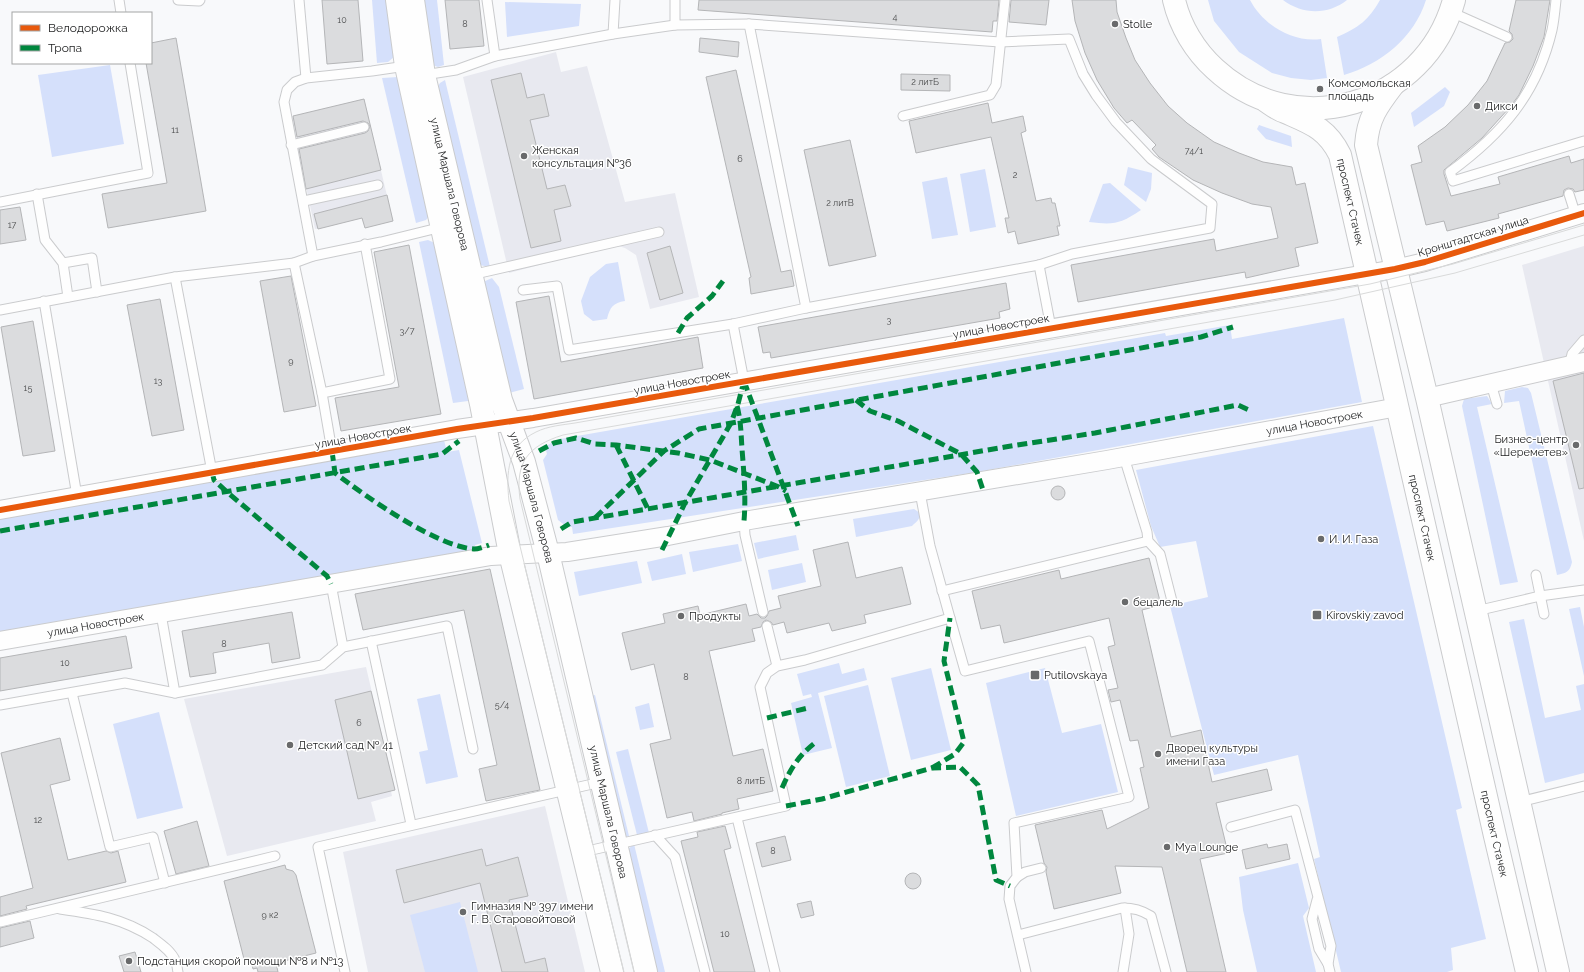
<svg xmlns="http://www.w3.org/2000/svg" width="1584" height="972" viewBox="0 0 1584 972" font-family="Raleway,sans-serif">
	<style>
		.built { fill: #e8e9f0 }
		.green { fill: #d5e0fb }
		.building { fill: #dbdcde; stroke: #b4b5b7 }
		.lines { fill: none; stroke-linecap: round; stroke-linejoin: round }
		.service-casing { stroke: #cacbcd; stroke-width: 11 }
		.minor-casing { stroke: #cacbcd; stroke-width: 20 }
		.secondary-casing { stroke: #cacbcd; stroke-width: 24 }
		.primary-casing { stroke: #cacbcd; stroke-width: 24 }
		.service { stroke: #fefefe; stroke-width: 9 }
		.minor { stroke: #fefefe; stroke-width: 18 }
		.secondary { stroke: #fefefe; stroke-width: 22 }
		.primary { stroke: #fefefe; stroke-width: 22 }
		.tram { stroke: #d9dada; stroke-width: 1 }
		.quiet { stroke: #00873e; stroke-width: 5; stroke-dasharray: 10 5; stroke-linecap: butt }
		.cycleway-casing { stroke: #fff; stroke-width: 8 }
		.cycleway { stroke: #e8590c; stroke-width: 6 }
		.poi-dot { fill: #696a6b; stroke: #fff; stroke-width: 1.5 }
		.labels { text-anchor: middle; stroke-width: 3; stroke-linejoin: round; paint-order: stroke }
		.number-label { font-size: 9px; fill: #4c4d4e }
		.poi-label { font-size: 11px; fill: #1c1d1e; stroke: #fff; text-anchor: start }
		.street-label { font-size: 11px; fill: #1c1d1e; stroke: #fff }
	</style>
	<rect width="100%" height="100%" fill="#f8f9fb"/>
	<!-- built -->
	<g class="built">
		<path d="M556 52 561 72 587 66 625 202 675 193 699 297 650 309 636 255 625 248 615 245 509 273 463 77Z"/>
		<path d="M364 99 393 221 365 228 362 218 315 229 291 117Z"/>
		<path d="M1584 246V541L1522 265Z"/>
		<path d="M366 667 395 790 391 791 392 796 371 802 376 821 227 856 184 699Z"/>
		<path d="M545 806 585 972H368L343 852Z"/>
	</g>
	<!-- green -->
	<g class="green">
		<path d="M372 0H389L394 57 388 62 377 63Z"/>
		<path d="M423 0H437L444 65 438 67 432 65Z"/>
		<path d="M1208 0H1250C1263 25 1293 43 1321 39L1327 78 1311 80 1291 78 1272 73 1239 52 1214 21Z"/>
		<path d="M1283 0H1347C1328 15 1303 15 1283 0Z"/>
		<path d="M1380 0H1426C1414 38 1381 64 1344 75L1337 37C1359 27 1368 21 1380 0Z"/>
		<path d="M505 2 581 4 579 26 507 37Z"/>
		<path d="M110 65 124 144 52 157 38 75Z"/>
		<path d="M398 77 430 215 426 220 416 223 382 78Z"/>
		<path d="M445 80 490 267 479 265 437 88 440 83Z"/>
		<path d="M1445 87 1450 92 1444 106 1414 127 1411 113Z"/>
		<path d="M1259 125 1291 136 1292 147 1266 139 1257 129Z"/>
		<path d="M1128 167 1152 173 1151 189 1146 202 1124 185Z"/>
		<path d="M985 169 996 227 970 232 960 174Z"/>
		<path d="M947 177 958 235 932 239 922 182Z"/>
		<path d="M1110 183 1141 210C1120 224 1114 225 1089 222L1103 184Z"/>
		<path d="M428 240 437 244 465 361 468 401 453 403 419 242Z"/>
		<path d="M618 262 625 301C613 303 610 307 607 319L593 321 584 314 581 301 590 277 606 264Z"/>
		<path d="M492 278 499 287 524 389 509 393 483 282Z"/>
		<path d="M1344 318 1362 402 977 472 573 534 572 527H567L558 520 543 460 547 454 545 447 551 443 560 439 1165 333 1166 336 1230 325 1232 339Z"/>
		<path d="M1522 387 1528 388 1531 393 1572 562C1570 572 1566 573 1557 575L1519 401 1504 403 1505 391Z"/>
		<path d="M1487 396 1492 404 1477 407 1518 582 1500 585 1462 406 1464 399Z"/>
		<path d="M1373 426 1462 808 1456 810 1486 939 1451 948 1453 970 1447 972H1341L1314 859 1320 857 1298 755 1214 775 1170 606 1208 597 1196 541 1160 547 1151 526 1136 470Z"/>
		<path d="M444 440 447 452 459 450 482 543 475 545 476 552 0 634V517Z"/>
		<path d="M914 509 920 513C920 520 916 522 912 526L856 537 853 519Z"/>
		<path d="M796 535 799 550 758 559 754 543Z"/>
		<path d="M738 544 742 561 693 572 689 552Z"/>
		<path d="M682 554 686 574 652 581 647 562Z"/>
		<path d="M637 561 642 583 579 596 574 572Z"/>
		<path d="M802 563 806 582 772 590 768 570Z"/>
		<path d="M1580 607 1584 627V676L1569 609Z"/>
		<path d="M1524 619 1545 718 1581 710 1576 686 1584 684V773L1545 783 1509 622Z"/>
		<path d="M839 663 842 674 864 668 867 680 818 693 832 748 803 755 791 703 812 697 811 694 803 696 797 674Z"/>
		<path d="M931 668 951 750 911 760 891 678Z"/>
		<path d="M1045 668 1062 733 1101 724 1118 792 1016 816 986 683Z"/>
		<path d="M868 685 890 776 846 787 824 696Z"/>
		<path d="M440 694 458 777 426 784 419 752 428 750 417 699Z"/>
		<path d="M595 695 629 836 621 838 587 697Z"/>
		<path d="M649 703 654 727 640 730 635 707Z"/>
		<path d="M159 712 183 808 137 819 113 724Z"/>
		<path d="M628 749 649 833 637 835 616 752Z"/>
		<path d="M634 844 665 972H656L627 850Z"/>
		<path d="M1298 863 1309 908 1303 916 1316 972H1257L1243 910 1239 877Z"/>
		<path d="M460 902 478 972H425L410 915Z"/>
	</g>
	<!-- building -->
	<g class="building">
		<path d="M322 0H358L363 61 327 64Z"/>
		<path d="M445 0H479L484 46 450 49Z"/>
		<path d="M699 0H999L997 21H993L992 32 698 10Z"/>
		<path d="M1011 0H1049L1046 25 1009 22Z"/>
		<path d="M1072 0H1116L1117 12 1126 38 1135 60 1150 83 1168 106 1187 123 1214 142 1239 153 1263 162 1292 167 1296 185 1305 183 1318 243 1295 248 1299 266 1246 278 1245 272 1078 302 1071 265 1214 239 1216 251 1278 238 1271 207 1252 204 1222 193 1193 180 1159 157 1152 149 1156 145 1132 120 1127 123 1114 108 1097 80 1085 53 1075 21Z"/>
		<path d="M1516 0H1550L1544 37 1533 66 1519 95 1510 107 1482 138 1444 170V174L1451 196 1500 184 1498 177 1569 156 1571 163 1584 159V190L1575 192 1573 189 1568 188 1564 190 1563 196 1498 214 1499 218 1447 231 1444 221 1426 225 1411 165 1422 162 1418 146 1445 127 1468 105 1487 81 1505 43 1510 42 1513 39 1512 34 1509 31Z"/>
		<path d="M176 38 206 211 108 228 102 194 167 183 146 63H151V43Z"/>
		<path d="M700 38 739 42 738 57 699 52Z"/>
		<path d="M736 70 781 272 791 270 794 286 751 294 749 278 751 277 706 77Z"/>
		<path d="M521 73 527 98 544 94 549 116 530 120 547 189 565 185 571 206 554 210 561 241 531 248 491 80Z"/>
		<path d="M901 74 950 75V91L901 90Z"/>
		<path d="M364 99 381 170 306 189 299 149 365 133 368 131 370 126 368 123 363 121 297 137 293 116Z"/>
		<path d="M988 103 992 123 1023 116 1026 131 1021 133 1036 201 1051 198 1052 203H1055L1060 226H1057L1059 235 1018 244 1015 231 1008 233 1005 218H1009L991 137 916 153 909 121Z"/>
		<path d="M850 140 876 256 829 266 804 150Z"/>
		<path d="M387 195 393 221 365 228 362 218 318 229 314 214Z"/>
		<path d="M20 207 26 240 0 244V210Z"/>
		<path d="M409 245 441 414 341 431 335 398 399 387 374 252Z"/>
		<path d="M670 246 683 293 660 300 647 253Z"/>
		<path d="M291 276 316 406 284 412 260 281Z"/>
		<path d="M1006 283 1010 309 999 312 1000 318 771 358 770 352 763 353 758 327Z"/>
		<path d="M549 296 561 362 698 337 703 368 534 399 516 302Z"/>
		<path d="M160 299 184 430 152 436 127 305Z"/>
		<path d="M33 321 55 451 23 456 1 327Z"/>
		<path d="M1584 373V488L1579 489 1553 381Z"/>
		<circle cx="1058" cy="493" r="7"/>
		<path d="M848 542 856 578 902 567 911 604 864 615 866 623 832 631 829 623 787 633 784 622 773 625 771 622 766 620 763 622 761 627 752 629 755 641 709 651 733 756 763 749 773 791 737 799 739 809 722 813V814L694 821 692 812 667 818 650 744 671 739 654 664 631 670 622 633 665 623 663 614 698 606 700 615 746 604 749 616 757 614 761 618H765L767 616 769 611 781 608 778 596 821 586 813 550Z"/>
		<path d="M1149 558 1161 605 1142 610 1171 737 1201 730 1212 782 1267 769 1272 790 1216 803 1228 853 1200 859 1226 972H1187L1162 867 1115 866 1121 893 1054 909 1046 872 1047 867 1044 863 1035 825 1102 810 1107 829 1149 808 1140 768 1144 767 1138 740 1130 741 1120 700 1111 702 1108 690 1118 688 1108 647 1115 645 1109 618 1004 643 1000 625 981 629 972 591 1059 570 1061 579Z"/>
		<path d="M490 569 540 790 486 801 479 769 497 765 464 610 363 630 355 594Z"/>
		<path d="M292 612 300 658 272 663 269 643 213 653 216 673 190 677 182 631Z"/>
		<path d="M126 636 132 668 0 691V658Z"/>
		<path d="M371 691 395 790 358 799 335 700Z"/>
		<path d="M60 738 70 780 50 785 68 860 106 851 111 853 118 851 126 882 26 906 27 909 0 916V897L33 888 1 753Z"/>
		<path d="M197 821 209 866 176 874 164 831Z"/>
		<path d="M725 826 731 848 724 850 755 972H714L681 841 698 837 697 832Z"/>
		<path d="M785 836 791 860 762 867 756 843Z"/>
		<path d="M1267 844 1268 848 1287 844 1290 859 1246 869 1242 850Z"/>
		<path d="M482 849 486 866 518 857 528 896 509 900 525 963 545 958 548 972H502L480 883 404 903 396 870Z"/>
		<path d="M285 865 286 869 293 871 296 875 316 953 276 963 278 972H258L257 968 253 969 252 965 244 959 224 881Z"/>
		<circle cx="913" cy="881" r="8"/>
		<path d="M811 901 814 915 801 918 797 904Z"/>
		<path d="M30 921 34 938 0 947V928Z"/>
		<path d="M135 952 141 972H124L119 956Z"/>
	</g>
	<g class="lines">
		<defs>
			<g id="service">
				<path d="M119 0 121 13"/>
				<path d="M178 0 199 1 200 0"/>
				<path d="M299 0 306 78"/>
				<path d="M487 0 495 56"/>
				<path d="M1556 0C1555 10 1554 21 1552 30 1537 94 1502 134 1450 172L1453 181 1584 141"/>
				<path d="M1451 12 1507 37"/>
				<path d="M749 24 806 308"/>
				<path d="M613 34 615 0"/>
				<path d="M424 75 456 70 495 56 613 34 675 25"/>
				<path d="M903 116 990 95 996 85 1005 0"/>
				<path d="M291 145 364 127"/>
				<path d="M37 194 45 240 63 263 68 297"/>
				<path d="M1569 194 1576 216"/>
				<path d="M304 201 378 185"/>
				<path d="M0 202 148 173 130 63"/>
				<path d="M313 256 284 102 287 90 295 82 306 78 372 71 406 66"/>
				<path d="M63 263 92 258 97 292"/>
				<path d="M294 263 322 393 332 451"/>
				<path d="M1039 265 1051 328"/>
				<path d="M471 275 659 232"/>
				<path d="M175 277 212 472"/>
				<path d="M523 290 557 286 569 350 733 324 806 308 1039 265 1072 254 1210 228 1212 204 1151 159 1116 122 1096 95 1083 74 1069 39 1000 42 749 24 675 25V0"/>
				<path d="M44 301 77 496"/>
				<path d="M0 310 175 277 294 263 313 256 381 242 442 227"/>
				<path d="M733 324 744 381"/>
				<path d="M1569 366 1572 354 1584 340"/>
				<path d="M1491 384 1497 404"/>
				<path d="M322 393 390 379 365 244"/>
				<path d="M1124 457 1147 532 1148 541 1160 554 1172 601"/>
				<path d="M744 521 745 535 763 612"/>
				<path d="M1536 575 1544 614"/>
				<path d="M331 584 343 647"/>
				<path d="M942 591 1148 541"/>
				<path d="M1476 611 1540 596 1584 590"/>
				<path d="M161 614 175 693"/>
				<path d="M950 618 965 671 1089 641 1129 797 1014 823 1017 877 1010 886 1009 899 1026 972"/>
				<path d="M767 626 777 666"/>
				<path d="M371 641 411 824"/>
				<path d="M72 693 110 847 153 837 165 883"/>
				<path d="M0 705 125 683 175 693 322 665 343 647 447 626 473 749"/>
				<path d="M1519 802 1584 786"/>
				<path d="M737 818 775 972"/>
				<path d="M1231 827 1295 810 1331 946 1328 964 1330 972"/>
				<path d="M655 835 675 857 705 972"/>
				<path d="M583 852 786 806 760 687 767 673 777 666 805 660 950 618 930 546 920 492"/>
				<path d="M1017 877 1025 872 1041 868"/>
				<path d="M1317 900 1312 919 1319 949 1328 964"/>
				<path d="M60 909C95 914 123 918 153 938 161 944 171 951 175 960 177 963 177 968 178 972"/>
				<path d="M0 922 275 856"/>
				<path d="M1018 935 1122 908C1134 908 1141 910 1151 916L1166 972"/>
				<path d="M345 972 318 847 601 782"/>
				<path d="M1123 972 1129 934 1125 908"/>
			</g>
			<g id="minor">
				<path d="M1427 398 1584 362"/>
				<path d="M0 510 457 429 533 418 1395 269 1425 262 1584 213"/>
				<path id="s1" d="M0 641 491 556 567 552 668 536 744 521 1107 460 1398 407"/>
			</g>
			<g id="secondary">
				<path d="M397 0 406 66 481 404 510 554 612 972"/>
				<path id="s2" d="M413 0 424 75 501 400 524 462 548 553 646 972"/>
			</g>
			<g id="primary">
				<path d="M1174 0C1180 26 1195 51 1215 69 1296 144 1425 106 1454 0"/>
				<path d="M1393 85C1377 106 1368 118 1366 145L1427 398 1558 972"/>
				<path id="s3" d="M1266 101C1272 105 1278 110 1285 112 1310 123 1327 128 1340 155L1495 836 1527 972"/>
			</g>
		</defs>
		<!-- service casing -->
		<use href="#service" class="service-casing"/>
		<!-- minor casing -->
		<use href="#minor" class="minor-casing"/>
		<!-- secondary casing -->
		<use href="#secondary" class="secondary-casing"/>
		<!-- primary casing -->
		<use href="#primary" class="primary-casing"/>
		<!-- service -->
		<use href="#service" class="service"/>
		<!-- minor -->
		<use href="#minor" class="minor"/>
		<!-- secondary -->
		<use href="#secondary" class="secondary"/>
		<!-- primary -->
		<use href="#primary" class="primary"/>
		<!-- tram -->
		<g class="tram">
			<path d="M624 972 509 501C506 473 507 446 536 432 548 426 562 425 575 423L1370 284 1453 264 1584 225"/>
			<path d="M634 972 520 499C515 462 528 446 563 435L1335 300 1455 273 1584 235"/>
		</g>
		<!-- quiet -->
		<g class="quiet">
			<path d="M678 333 687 318 712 296 723 281"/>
			<path d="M744 381 798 526"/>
			<path d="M856 400 870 411 898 421 961 454 977 472 983 490"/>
			<path d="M737 406C741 421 741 434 742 449 744 474 746 497 744 521"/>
			<path d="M616 445 648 509"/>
			<path d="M332 451 335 473C365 496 437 547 474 549 478 549 484 547 489 545"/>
			<path d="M539 451 554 443 576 438 595 444 616 445 678 453 710 460 779 487 786 491"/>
			<path d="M212 472 214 480 227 492 327 576 331 584"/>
			<path d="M595 518 664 451 699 429 1201 337 1233 327"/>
			<path d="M561 529 572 522 1005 447 1095 433 1238 405 1249 410"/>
			<path d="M0 531 442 454 459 441"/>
			<path d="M662 550 685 503 731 423 738 404 744 381"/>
			<path d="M767 718 808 708"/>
			<path d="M932 768 955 754 964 742 944 661 950 618"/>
			<path d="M782 788C791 768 798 756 816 742"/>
			<path d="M786 806 822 799 932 768 960 767 978 785 996 880 1010 886"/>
		</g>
		<defs>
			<path id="cycleway" d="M0 510 457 429 533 418 1395 269 1425 262 1584 213"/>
		</defs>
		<!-- cycleway casing -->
		<use href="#cycleway" class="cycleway-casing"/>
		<!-- cycleway -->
		<use href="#cycleway" class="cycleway"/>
	</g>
	<!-- markers -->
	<g class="poi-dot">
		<circle cx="1115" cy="24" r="4"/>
		<circle cx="1320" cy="89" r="4"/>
		<circle cx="1477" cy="106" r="4"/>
		<circle cx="524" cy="156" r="4"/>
		<circle cx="1576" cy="445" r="4"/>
		<circle cx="1321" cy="539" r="4"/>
		<circle cx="1125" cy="602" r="4"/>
		<rect x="1312" y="610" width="10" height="10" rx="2"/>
		<circle cx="681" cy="616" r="4"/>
		<rect x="1030" y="670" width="10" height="10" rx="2"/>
		<circle cx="290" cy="745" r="4"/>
		<circle cx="1158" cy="754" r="4"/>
		<circle cx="1167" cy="847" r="4"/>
		<circle cx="463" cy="912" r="4"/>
		<circle cx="129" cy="961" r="4"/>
	</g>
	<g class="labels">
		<!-- number labels -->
		<g class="number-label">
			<text x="895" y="20">4</text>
			<text x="342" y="23">10</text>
			<text x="465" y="27">8</text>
			<text x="925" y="85">2 литБ</text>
			<text x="175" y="133">11</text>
			<text x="1194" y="154">74/1</text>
			<text x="740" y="162">6</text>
			<text x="1015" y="178">2</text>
			<text x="840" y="206">2 литВ</text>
			<text x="12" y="228">17</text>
			<text x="889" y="323">3</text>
			<text x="407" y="334">3/7</text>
			<text x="291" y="364">9</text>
			<text x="158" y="384">13</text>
			<text x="28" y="391">15</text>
			<text x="224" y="647">8</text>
			<text x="65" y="666">10</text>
			<text x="686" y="680">8</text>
			<text x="502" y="708">5/4</text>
			<text x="359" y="726">6</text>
			<text x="751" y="784">8 литБ</text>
			<text x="38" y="823">12</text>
			<text x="773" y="854">8</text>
			<text x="270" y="918">9 к2</text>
			<text x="725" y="937">10</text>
		</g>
		<!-- poi labels -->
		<g class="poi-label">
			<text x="1123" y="28">Stolle</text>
			<text x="1328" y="87">Комсомольская<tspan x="1328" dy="13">площадь</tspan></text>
			<text x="1485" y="110">Дикси</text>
			<text x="532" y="154">Женская<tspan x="532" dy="13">консультация №36</tspan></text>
			<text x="1568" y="443" text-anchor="end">Бизнес-центр<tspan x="1568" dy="13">«Шереметев»</tspan></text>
			<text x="1329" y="543">И. И. Газа</text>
			<text x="1133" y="606">бецалель</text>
			<text x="1326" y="619">Kirovskiy zavod</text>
			<text x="689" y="620">Продукты</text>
			<text x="1044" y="679">Putilovskaya</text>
			<text x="298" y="749">Детский сад № 41</text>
			<text x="1166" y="752">Дворец культуры<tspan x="1166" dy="13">имени Газа</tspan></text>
			<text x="1175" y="851">Mya Lounge</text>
			<text x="471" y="910">Гимназия № 397 имени<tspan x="471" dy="13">Г. В. Старовойтовой</tspan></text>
			<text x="137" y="965">Подстанция скорой помощи №8 и №13</text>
		</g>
		<!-- street labels -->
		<g class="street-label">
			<text dy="4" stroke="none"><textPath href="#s2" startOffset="188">улица Маршала Говорова</textPath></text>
			<text dy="4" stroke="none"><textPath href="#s3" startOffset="142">проспект Стачек</textPath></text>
			<text transform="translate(1473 236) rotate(-17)" y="4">Кронштадтская улица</text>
			<text transform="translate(1001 326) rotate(-10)" y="4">улица Новостроек</text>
			<text transform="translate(682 382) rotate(-10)" y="4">улица Новостроек</text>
			<text dy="4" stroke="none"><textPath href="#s1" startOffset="1333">улица Новостроек</textPath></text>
			<text transform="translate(363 436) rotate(-10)" y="4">улица Новостроек</text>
			<text dy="4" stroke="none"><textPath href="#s2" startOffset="512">улица Маршала Говорова</textPath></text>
			<text dy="4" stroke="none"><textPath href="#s3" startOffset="466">проспект Стачек</textPath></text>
			<text dy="4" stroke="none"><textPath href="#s1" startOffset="97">улица Новостроек</textPath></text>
			<text dy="4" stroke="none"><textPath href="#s2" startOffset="836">улица Маршала Говорова</textPath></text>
			<text dy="4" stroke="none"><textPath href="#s3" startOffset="790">проспект Стачек</textPath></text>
		</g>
	</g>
	<!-- legend -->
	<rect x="12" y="12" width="140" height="52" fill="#ffffff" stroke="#a4a5a5"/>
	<rect x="20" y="25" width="20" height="6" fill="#e8590c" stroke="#a4a5a5"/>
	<text x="48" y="32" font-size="12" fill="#1c1d1e">Велодорожка</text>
	<rect x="20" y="45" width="20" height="6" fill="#00873e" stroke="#a4a5a5"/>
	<text x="48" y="52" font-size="12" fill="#1c1d1e">Тропа</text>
</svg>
